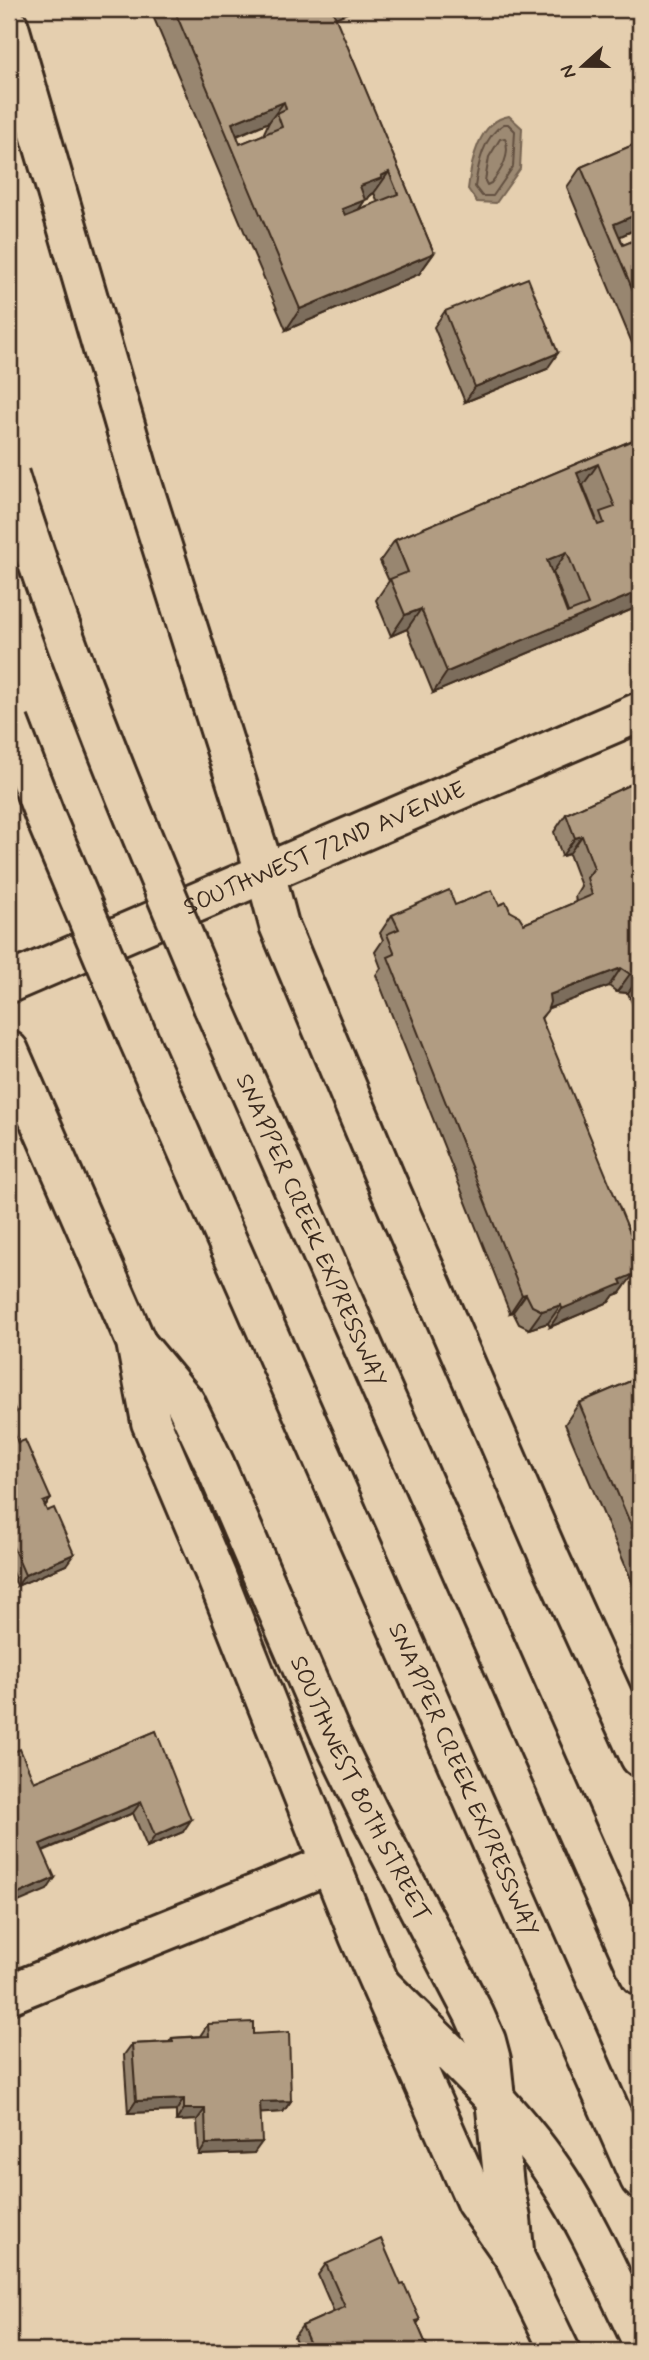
<svg xmlns="http://www.w3.org/2000/svg" width="649" height="2360" viewBox="0 0 649 2360" font-family="Mynerve,sans-serif">
	<style>
		.water { fill: #9d8a73; stroke: #766451; stroke-width: 2 }
		.lines { fill: none; stroke-linecap: round; stroke-linejoin: round }
		.shore { stroke: #625040; stroke-width: 2 }
		.minor-casing { stroke: #3b2a1e; stroke-width: 44 }
		.tertiary-casing { stroke: #3b2a1e; stroke-width: 44 }
		.motorway-casing { stroke: #3b2a1e; stroke-width: 44 }
		.minor { stroke: #e5cfaf; stroke-width: 38 }
		.tertiary { stroke: #e5cfaf; stroke-width: 38 }
		.motorway { stroke: #e5cfaf; stroke-width: 38 }
		.motorway-bridge-casing { stroke: #3b2a1e; stroke-width: 44; stroke-linecap: butt }
		.motorway-bridge { stroke: #e5cfaf; stroke-width: 38 }
		.wall { fill: #988670; stroke: #3b2a1e; stroke-width: 2; fill-rule: evenodd }
		.shaded-wall { fill: #7c6d5b; stroke: #3b2a1e; stroke-width: 2 }
		.building { fill: #b19c82; stroke: #3b2a1e; stroke-width: 2; fill-rule: evenodd }
		.labels { text-anchor: middle; stroke-width: 7; stroke-linejoin: round; paint-order: stroke }
		.street-label { font-size: 24px; fill: #3b2a1e; stroke: #e5cfaf }
	</style>
	<rect width="100%" height="100%" fill="#e5cfaf"/>
	<filter id="ink" filterUnits="userSpaceOnUse"><feTurbulence type="fractalNoise" baseFrequency=".0143" numOctaves="2"/><feDisplacementMap in="SourceGraphic" scale="14" xChannelSelector="R" yChannelSelector="G"/><feConvolveMatrix kernelMatrix="1 2 1 2 8 2 1 2 1" color-interpolation-filters="sRGB"/></filter>
	<g filter="url(#ink)">
		<!-- water -->
		<path class="water" d="M509 116 522 128 520 169 496 203 477 202 468 189C471 163 478 121 509 116Z"/>
		<g class="lines">
			<!-- shore -->
			<g class="shore">
				<path d="M504 124H508L515 131 513 167 493 196H482L475 187C478 165 483 136 504 124Z"/>
				<path d="M505 138C511 155 502 170 491 183L487 185 485 181 489 157 500 139Z"/>
			</g>
			<defs>
				<path id="minor" d="M9 1994 330 1864"/>
				<g id="tertiary">
					<path d="M9 27 141 480 265 872"/>
					<path id="s1" d="M9 983 640 712"/>
					<path d="M9 1051 136 1342 151 1422 217 1578 359 1936 476 2202 515 2258 560 2351"/>
					<path id="s2" d="M137 1344 185 1402 215 1465 332 1737 369 1813 474 2014 486 2041 491 2060 504 2186 511 2219 514 2250"/>
				</g>
				<g id="motorway">
					<path d="M265 872 279 925 385 1178 550 1559 640 1757"/>
					<path id="s3" d="M213 1006 640 1975"/>
					<path id="s4" d="M138 1038 640 2179"/>
					<path d="M382 1986C443 2048 512 2107 559 2180 591 2229 614 2285 640 2337"/>
				</g>
			</defs>
			<!-- minor casing -->
			<use href="#minor" class="minor-casing"/>
			<!-- tertiary casing -->
			<use href="#tertiary" class="tertiary-casing"/>
			<!-- motorway casing -->
			<use href="#motorway" class="motorway-casing"/>
			<!-- minor -->
			<use href="#minor" class="minor"/>
			<!-- tertiary -->
			<use href="#tertiary" class="tertiary"/>
			<!-- motorway -->
			<use href="#motorway" class="motorway"/>
			<defs>
				<g id="motorway-bridge">
					<path d="M9 475C66 657 139 831 213 1006"/>
					<path d="M9 723 46 819 138 1038"/>
				</g>
			</defs>
			<!-- motorway-bridge casing -->
			<use href="#motorway-bridge" class="motorway-bridge-casing"/>
			<!-- motorway-bridge -->
			<use href="#motorway-bridge" class="motorway-bridge"/>
		</g>
		<!-- wall -->
		<g class="wall">
			<path d="M150 9H257L259 12 335 18 434 253 419 274 286 330ZM269 122 263 135 240 144 237 136ZM374 193 378 202 359 209 365 200Z"/>
			<path d="M640 142V362L567 187 581 167ZM640 228 632 239 633 241 623 245 620 236Z"/>
			<path d="M445 311 547 369 465 402 434 327Z"/>
			<path d="M640 437V606L433 693 407 629 391 636 376 600 389 581 380 561 395 540ZM582 485H583L596 518 595 519ZM553 572 568 612 567 613 552 573Z"/>
			<path d="M640 780V1022L628 993 617 992 609 986 548 1008 541 1019 625 1286 620 1293 614 1295 609 1302 550 1327 548 1323 529 1329 519 1324 513 1312 510 1313 376 975 381 968 375 952 383 940 380 933 392 915 455 905H499L510 911 524 924 576 902 575 896 581 886 569 854 562 856 554 832 566 814Z"/>
			<path d="M640 1377V1600L565 1424 579 1403Z"/>
			<path d="M9 1396 16 1412 9 1422 18 1443 51 1499 45 1506 66 1565 17 1586 15 1580 9 1589Z"/>
			<path d="M156 1731 183 1832 147 1847 133 1813 43 1851 47 1890 34 1782Z"/>
			<path d="M208 2024 253 2034 291 2101 283 2112 260 2113 254 2153 199 2155 197 2120 176 2121V2111L128 2113 124 2055 132 2044 169 2042 172 2038 200 2036Z"/>
			<path d="M326 2264 401 2285 420 2320 417 2324 429 2351H300L294 2337 302 2326 334 2312 318 2275Z"/>
		</g>
		<!-- shaded-wall -->
		<g class="shaded-wall">
			<path d="M328 9H357L316 26Z"/>
			<path d="M284 102 269 122 228 139 232 123Z"/>
			<path d="M389 172 374 193 370 195 368 199 345 207 360 186Z"/>
			<path d="M365 200 351 221 328 230 342 209Z"/>
			<path d="M640 213V227L612 240 614 224Z"/>
			<path d="M434 253 419 274 286 330 300 309Z"/>
			<path d="M558 353 547 369 465 402 475 387Z"/>
			<path d="M598 464 583 485 562 493 577 473Z"/>
			<path d="M567 552 553 572 532 580 547 560Z"/>
			<path d="M640 591V606L433 693 447 672Z"/>
			<path d="M421 609 407 629 391 636 405 615Z"/>
			<path d="M582 836 569 854 562 856 575 838Z"/>
			<path d="M621 968 609 986 536 1013 549 995Z"/>
			<path d="M630 974 640 975V976L628 993 617 992Z"/>
			<path d="M638 1269 625 1286 620 1293 614 1295 609 1302 550 1327 562 1309 620 1280Z"/>
			<path d="M526 1294 513 1312 510 1313 522 1295Z"/>
			<path d="M561 1305 548 1323 529 1329 542 1311Z"/>
			<path d="M16 1412 9 1422V1415Z"/>
			<path d="M74 1554 66 1565 17 1586 25 1575Z"/>
			<path d="M15 1579 9 1589V1582Z"/>
			<path d="M141 1802 133 1813 32 1855 40 1844Z"/>
			<path d="M191 1820 183 1832 147 1847 155 1836Z"/>
			<path d="M55 1878 47 1890 9 1906V1898Z"/>
			<path d="M184 2099 176 2111 128 2113 136 2101Z"/>
			<path d="M291 2101 283 2112 252 2114 260 2102Z"/>
			<path d="M184 2109H205L197 2120 176 2121Z"/>
			<path d="M262 2142 254 2153 199 2155 206 2144Z"/>
		</g>
		<!-- building -->
		<g class="building">
			<path d="M174 9H257L259 12 268 9H332L434 253 300 309ZM284 102 286 109 277 113 282 127 240 144 232 123ZM389 172 398 194 345 215 342 209 365 200 360 186 382 178 381 176Z"/>
			<path d="M640 142V213L614 224 623 245 640 238V307L581 167Z"/>
			<path d="M528 278 558 353 475 387 445 311Z"/>
			<path d="M640 437V591L447 672 421 609 405 615 390 579 408 572 395 540ZM598 464 615 507 600 512 604 523 598 525 577 473ZM567 552 588 605 567 613 547 560Z"/>
			<path d="M640 780V975L630 974 621 968 549 995 550 1002 547 1011 541 1018 640 1257 638 1269 632 1275 620 1280 622 1284 562 1309 561 1305 542 1311 532 1306 526 1294 522 1295 388 957 395 954 387 934 399 929 392 915 449 890 455 905 492 890 499 905 506 902 510 911 519 916 524 924 592 895 587 878 594 868 582 836 575 838 566 814Z"/>
			<path d="M640 1377V1546L579 1403Z"/>
			<path d="M9 1396 16 1412 9 1415Z"/>
			<path d="M9 1422 18 1443 25 1440 51 1499 43 1502 47 1511 54 1508 74 1554 25 1575 13 1547 9 1549Z"/>
			<path d="M9 1565 15 1579 9 1582Z"/>
			<path d="M156 1731 191 1820 155 1836 141 1802 40 1844 55 1878 9 1898V1754L20 1749 34 1782Z"/>
			<path d="M253 2022V2034L289 2032 291 2101 260 2102 262 2142 206 2144 205 2109H184V2099L136 2101 132 2044 173 2042 172 2038 209 2036 208 2024Z"/>
			<path d="M381 2239 401 2285 404 2284 420 2320 416 2321 429 2351H313L302 2326 345 2307 326 2264Z"/>
		</g>
	</g>
	<g class="labels">
		<!-- street labels -->
		<g class="street-label">
			<text dy="8" stroke="none"><textPath href="#s1" startOffset="343">SOUTHWEST 72ND AVENUE</textPath></text>
			<text dy="8" stroke="none"><textPath href="#s3" startOffset="245">SNAPPER CREEK EXPRESSWAY</textPath></text>
			<text dy="8" stroke="none"><textPath href="#s4" startOffset="810">SNAPPER CREEK EXPRESSWAY</textPath></text>
			<text dy="8" stroke="none"><textPath href="#s2" startOffset="500">SOUTHWEST 80TH STREET</textPath></text>
		</g>
	</g>
	<!-- margin -->
	<rect width="649" height="2360" fill="none" stroke="#e5cfaf" stroke-width="35"/>
	<rect x="18" y="18" width="614" height="2325" fill="none" stroke="#3b2a1e" stroke-width="2.5" filter="url(#ink)"/>
	<!-- north arrow -->
	<g transform="translate(583 66) rotate(249)" stroke="#e5cfaf" stroke-width="5" paint-order="stroke">
	<path d="M0-5L12 26L0 18L-12 26Z" fill="#3b2a1e"/>
	<text y="-10" font-size="19" font-weight="bold" text-anchor="middle" fill="#3b2a1e">N</text>
	</g>
</svg>
